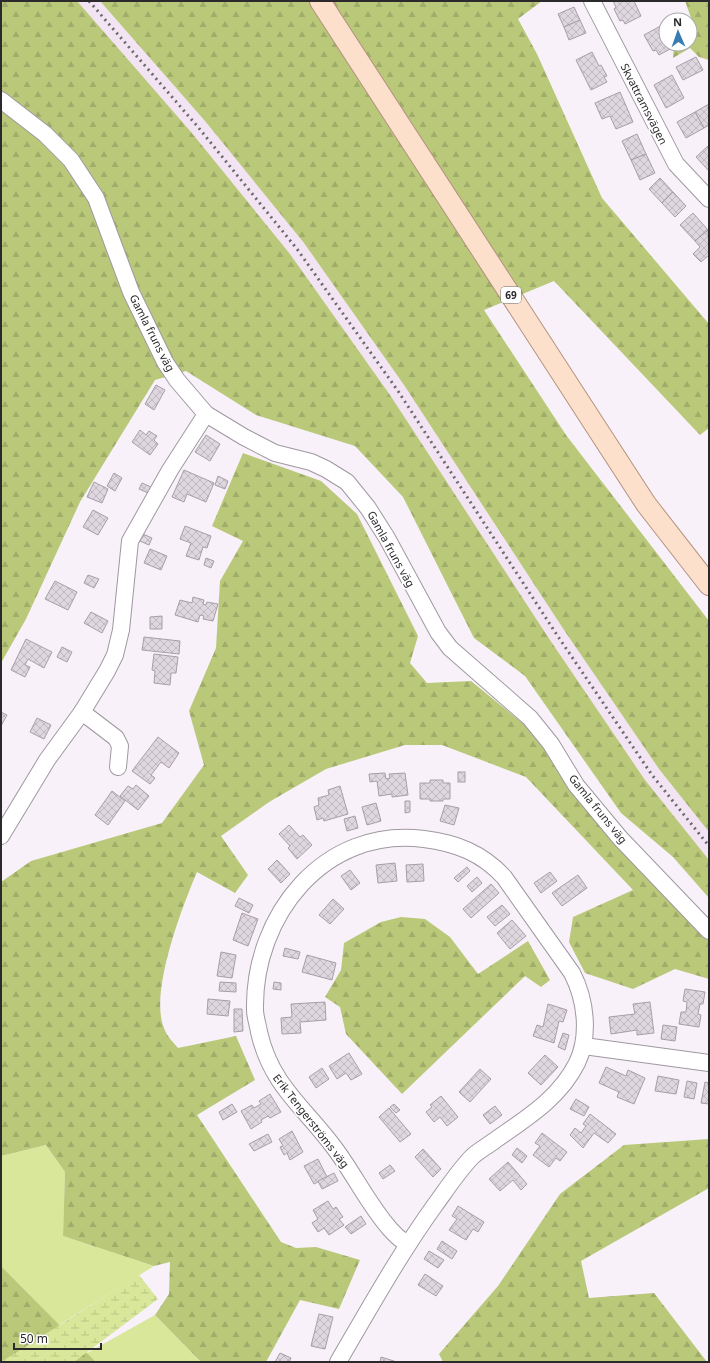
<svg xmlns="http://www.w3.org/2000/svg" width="710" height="1363" viewBox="0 0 710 1363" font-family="'Noto Sans',sans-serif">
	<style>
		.built { fill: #f2e4f3 }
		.green { fill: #d9e79b }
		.forest { fill: url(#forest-firs) }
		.wetland { fill: url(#wetland-marsh) }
		.building { fill: url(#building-cross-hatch); stroke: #a79fa8 }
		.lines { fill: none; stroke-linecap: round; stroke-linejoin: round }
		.minor-casing { stroke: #a098a1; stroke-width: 18 }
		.major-casing { stroke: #b2927e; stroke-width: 22 }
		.minor { stroke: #fff; stroke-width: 16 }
		.major { stroke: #fce0cc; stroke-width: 20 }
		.rail { stroke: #6d686e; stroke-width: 3; stroke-dasharray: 2 4; stroke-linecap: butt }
		.labels { text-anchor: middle; stroke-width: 3.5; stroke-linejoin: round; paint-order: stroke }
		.shield { fill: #fff; stroke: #6b696c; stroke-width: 1 }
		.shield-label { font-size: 10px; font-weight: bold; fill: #2c292d }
		.street-label { font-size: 11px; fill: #2c292d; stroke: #fff }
	</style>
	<defs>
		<pattern id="forest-firs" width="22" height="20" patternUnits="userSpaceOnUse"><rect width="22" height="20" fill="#bac879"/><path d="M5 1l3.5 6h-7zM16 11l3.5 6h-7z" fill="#a0ac69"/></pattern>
		<pattern id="wetland-marsh" width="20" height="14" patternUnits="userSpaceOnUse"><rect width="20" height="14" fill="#d9e79b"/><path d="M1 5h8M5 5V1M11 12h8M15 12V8" fill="none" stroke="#bac686"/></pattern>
		<pattern id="building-cross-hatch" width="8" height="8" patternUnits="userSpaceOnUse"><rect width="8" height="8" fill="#dfd7e0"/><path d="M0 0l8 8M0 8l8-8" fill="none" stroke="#c0b9c0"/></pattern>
	</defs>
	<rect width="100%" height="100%" fill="#f9f1fa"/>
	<!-- built -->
	<path class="built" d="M77 1H100L205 121 304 243 404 385 564 630 659 769 709 832V860L645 780 550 640 390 395 290 254Z"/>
	<!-- green -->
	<g class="green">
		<path d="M46 1145 65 1172 63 1236 154 1266 59 1325 1 1266V1156Z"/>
		<path d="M155 1315 201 1362H96L87 1353Z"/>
	</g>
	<!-- forest -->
	<g class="forest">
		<path d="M1 1H77L191 132 290 254 390 395 550 640 645 780 709 860V898L673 857 621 813 525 676 474 638 403 497 355 446 256 415 186 371 155 380 80 502 26 619 1 663Z"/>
		<path d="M100 1H542L518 19 537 54 602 198 709 324V428L700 435 554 281 484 310 566 435 709 621V832L659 769 564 630 404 385 304 243 205 121Z"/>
		<path d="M685 1H709V60L699 57 690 48 673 58 674 46 677 44H690V33L695 29Z"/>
		<path d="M243 453 321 481 357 514 418 636 410 663 427 683 471 681 525 725 709 940V979L675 969 633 989 585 973 569 942 573 917 633 890 526 777 442 745H405L326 769 269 802 221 836 248 875 235 893 197 872C182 907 149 993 164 1028 166 1035 173 1042 178 1048L236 1036 255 1080 197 1115 281 1242 296 1248 316 1247 360 1260 339 1309 300 1300 266 1362H201L155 1315 169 1294 170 1262 154 1266 63 1236 65 1172 46 1145 1 1156V882L31 861 162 823 204 765 189 711 216 648 220 581 243 541 212 526Z"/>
		<path d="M401 917 425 919 450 937 478 974 528 941 550 980 541 987 525 976 402 1094 346 1034 340 1007 325 997 341 970 344 943 381 922Z"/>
		<path d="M709 1139V1188L581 1261 589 1298 654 1293 707 1362H443L439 1354 498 1286 560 1194 624 1145Z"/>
		<path d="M1 1266 96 1362H1Z"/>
	</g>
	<!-- wetland -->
	<path class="wetland" d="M139 1275 158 1299 74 1362H1Z"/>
	<!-- building -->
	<g class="building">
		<path d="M613 1H634L641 16 625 24 623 20 620 21 614 9 616 7Z"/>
		<path d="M574 7 580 20 564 27 558 14Z"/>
		<path d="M580 20 586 33 569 40 564 27Z"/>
		<path d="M666 23V44H670L672 48 659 55 656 50 653 51 644 35Z"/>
		<path d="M592 52 599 66 601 65 607 76 604 77 607 82 591 90 576 60Z"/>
		<path d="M696 57 703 70 683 80 676 67Z"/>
		<path d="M672 75 684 98 666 108 654 85Z"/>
		<path d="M620 92 633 122 616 129 610 116 602 119 595 103Z"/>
		<path d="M709 104V125L704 128 695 112Z"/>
		<path d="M695 112 704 128 686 138 677 122Z"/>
		<path d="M637 134 646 154 631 160 622 141Z"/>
		<path d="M708 146 709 147V171L696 157Z"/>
		<path d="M646 154 655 173 640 180 631 160Z"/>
		<path d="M660 178 673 192 662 203 649 189Z"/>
		<path d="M673 192 686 206 675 217 662 203Z"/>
		<path d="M693 213 708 230 695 241 680 225Z"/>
		<path d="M708 230 709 255 701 262 693 254 700 247 695 241Z"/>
		<path d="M156 385 165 390 154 410 145 404Z"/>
		<path d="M140 430 146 435 149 431 157 436 154 440 158 444 150 455 132 442Z"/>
		<path d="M206 435 220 444 210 461 195 452Z"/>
		<path d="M184 470 214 483 206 502 187 494 184 502 172 497Z"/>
		<path d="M114 473 122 478 115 491 107 486Z"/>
		<path d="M218 476 228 481 225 489 215 485Z"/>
		<path d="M94 482 108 489 102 503 87 497Z"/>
		<path d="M142 483 151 487 148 493 139 489Z"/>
		<path d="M93 510 108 518 98 535 83 527Z"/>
		<path d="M185 526 211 536 207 548 203 547 199 560 186 556 191 543 180 539Z"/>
		<path d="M143 534 152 538 149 545 140 541Z"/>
		<path d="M150 549 167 556 161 570 144 563Z"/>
		<path d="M206 558 214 561 211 568 204 565Z"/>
		<path d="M88 575 99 579 94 588 84 583Z"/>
		<path d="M55 581 77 592 68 610 45 599Z"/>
		<path d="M193 597 204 600 203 604 206 605 207 602 218 604 213 621 203 619 204 616 200 615 198 622 175 615 180 600 192 603Z"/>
		<path d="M91 612 108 621 102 633 84 623Z"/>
		<path d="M162 616V629H150V617Z"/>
		<path d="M144 637 180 641 179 654 142 650Z"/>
		<path d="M26 639 52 652 44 668 28 659 25 665 30 667 25 677 11 670Z"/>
		<path d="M62 647 72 652 67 662 57 657Z"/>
		<path d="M154 654 178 657 176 673H171L170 685 154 683 155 671 152 670Z"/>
		<path d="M1 712 7 715 1 726Z"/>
		<path d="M37 718 51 725 44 739 30 732Z"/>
		<path d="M158 737 179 753 169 768 161 762 151 775 155 778 150 784 132 771Z"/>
		<rect x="458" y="772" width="7" height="10"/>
		<path d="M385 773 386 779 390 778 389 774 405 773 408 795 392 797V794L379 796 377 781 370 782 369 774Z"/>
		<path d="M430 780H443V783H450V799H443V801H430V799H420V783H430Z"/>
		<path d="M136 785 149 796 138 810 120 796 128 786 133 789Z"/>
		<path d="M340 786 348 814 324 821 323 818 317 820 314 807 319 805 318 798 329 795 328 790Z"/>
		<path d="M112 791 125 801 108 825 95 815Z"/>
		<path d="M405 801H410V812L405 813Z"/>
		<path d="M376 803 381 821 367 825 362 807Z"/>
		<path d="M445 805 459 808 454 825 440 821Z"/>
		<path d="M355 816 358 828 347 831 344 819Z"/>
		<path d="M289 825 300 837 303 835 312 845 297 859 288 848 290 846 279 834Z"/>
		<path d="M277 860 290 874 281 883 268 869Z"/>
		<path d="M395 863 397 881 378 883 376 865Z"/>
		<path d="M423 864 424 881 407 882 406 865Z"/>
		<path d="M467 867 470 871 458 882 454 878Z"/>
		<path d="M350 870 360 883 351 890 341 876Z"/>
		<path d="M550 872 557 881 541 893 534 883Z"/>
		<path d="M578 875 587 888 562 906 552 893Z"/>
		<path d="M477 877 482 883 472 892 467 886Z"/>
		<path d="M491 884 499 893 471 918 463 909Z"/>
		<path d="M239 898 253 905 249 913 235 906Z"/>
		<path d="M333 899 344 909 330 924 319 915Z"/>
		<path d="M502 905 510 914 495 926 487 917Z"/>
		<path d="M242 913 258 919 248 946 233 940Z"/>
		<path d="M512 920 526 936 510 949 497 933Z"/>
		<path d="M285 948 300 952 298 959 283 956Z"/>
		<path d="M221 952 236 955 232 978 217 976Z"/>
		<path d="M307 955 336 963 332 980 302 972Z"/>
		<path d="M220 982 236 983V992L219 991Z"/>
		<path d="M274 982 281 983V990L273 989Z"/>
		<path d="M685 989 705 992 703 1004H700L698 1014 701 1015 699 1027 679 1024 681 1012H686L687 1002 683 1001Z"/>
		<path d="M208 999 230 1001 228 1016 207 1014Z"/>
		<path d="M325 1002 326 1020 300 1022 301 1033 282 1034 281 1018 292 1017 291 1004Z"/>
		<path d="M650 1002 654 1033 637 1035V1030L611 1034 609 1017 635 1014 633 1004Z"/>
		<path d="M548 1004 567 1010 563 1022 559 1021 554 1043 533 1036 537 1025 543 1027Z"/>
		<path d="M234 1009H242L243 1031 234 1032Z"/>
		<path d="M663 1025 677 1027 675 1041 661 1039Z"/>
		<path d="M563 1033 569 1035 565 1050 558 1047Z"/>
		<path d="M349 1053 362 1074 351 1080 346 1073 337 1079 329 1066Z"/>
		<path d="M545 1055 558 1067 541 1085 528 1073Z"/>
		<path d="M606 1067 626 1076 628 1070 645 1078 634 1104 617 1097 619 1092 599 1083Z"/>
		<path d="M322 1068 329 1079 316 1088 309 1077Z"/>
		<path d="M480 1069 491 1079 470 1102 459 1092Z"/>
		<path d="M658 1076 679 1080 676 1094 655 1091Z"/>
		<path d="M687 1081 697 1083 694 1099 684 1097Z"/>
		<path d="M705 1082 709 1083V1104L701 1103Z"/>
		<path d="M270 1094 281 1112 270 1118 268 1116 261 1120 262 1122 251 1129 241 1111 252 1105 254 1108 261 1104 259 1101Z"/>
		<path d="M441 1096 458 1117 447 1126 440 1117 434 1122 426 1112 432 1107 430 1105Z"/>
		<path d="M576 1099 589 1107 584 1116 570 1109Z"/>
		<path d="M232 1104 237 1112 223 1120 219 1112Z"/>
		<path d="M394 1104 400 1110 396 1113 390 1107Z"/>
		<path d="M495 1106 502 1115 490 1124 483 1115Z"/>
		<path d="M389 1108 411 1134 400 1142 379 1117Z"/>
		<path d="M590 1114 616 1134 608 1143 594 1133 583 1148 570 1135 575 1128 581 1133 586 1126 583 1124Z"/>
		<path d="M292 1131 303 1152 290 1160 287 1153 284 1155 280 1147 283 1146 279 1139Z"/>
		<path d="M542 1133 567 1152 560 1161 556 1158 549 1167 533 1155 540 1146 535 1143Z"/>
		<path d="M268 1134 272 1142 254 1151 249 1144Z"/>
		<path d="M517 1148 527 1156 522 1163 512 1155Z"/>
		<path d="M423 1149 441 1169 433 1177 415 1157Z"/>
		<path d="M318 1159 327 1177 314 1184 304 1166Z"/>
		<path d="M508 1162 527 1184 521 1190 513 1180 500 1191 489 1179Z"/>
		<path d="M390 1165 395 1171 383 1179 379 1173Z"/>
		<path d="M334 1173 338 1181 322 1189 318 1181Z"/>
		<path d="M328 1201 333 1209 336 1207 343 1217 339 1219 344 1225 329 1235 324 1228 318 1232 312 1223 318 1219 313 1210Z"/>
		<path d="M458 1206 484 1222 478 1232 473 1229 466 1240 449 1230 457 1219 452 1216Z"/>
		<path d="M361 1216 366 1224 351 1234 345 1227Z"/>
		<path d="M442 1241 457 1251 452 1259 437 1249Z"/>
		<path d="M429 1251 444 1260 438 1268 424 1259Z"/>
		<path d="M425 1274 443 1286 436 1296 418 1285Z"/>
		<path d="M319 1314 333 1317 325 1349 311 1346Z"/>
		<path d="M280 1353 291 1358 289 1362H275Z"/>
		<path d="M381 1357 397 1362H380Z"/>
	</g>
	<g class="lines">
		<defs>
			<g id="minor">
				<path d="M592 1 676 164 709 199"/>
				<path d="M1 100 45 134 71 160 96 198 131 292 165 362 177 380 206 414 244 437 275 453 311 462 326 469 347 482 368 508 387 538 438 632 450 648 530 718 551 744 576 785 620 838 709 931"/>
				<path d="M82 712 116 738 120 746 118 767"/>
				<path d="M1 836 47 760 82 712 107 671 115 655 121 630 130 541 170 470 206 414"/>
				<path d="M584 1046 709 1063"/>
				<path d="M338 1362C369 1309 399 1255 435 1205 446 1190 457 1173 470 1159 476 1152 486 1147 494 1141 525 1119 559 1099 577 1063 590 1036 586 1000 572 973L504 877C482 853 456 843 424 839 324 826 253 916 255 1010 255 1017 258 1025 259 1032 271 1085 303 1106 333 1146 353 1172 368 1204 390 1229 395 1235 401 1240 407 1244"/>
			</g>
			<path id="major" d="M320 1 609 447 646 504 709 585"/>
		</defs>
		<!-- minor casing -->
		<use href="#minor" class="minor-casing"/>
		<!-- major casing -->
		<use href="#major" class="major-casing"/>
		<!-- minor -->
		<use href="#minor" class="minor"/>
		<!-- major -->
		<use href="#major" class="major"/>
		<!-- rail -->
		<path class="rail" d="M89 1 198 127 297 249 398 391 557 635 652 775 709 846"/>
	</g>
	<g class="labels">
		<!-- shield labels -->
		<rect class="shield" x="501" y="287" width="20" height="16" rx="3"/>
		<g class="shield-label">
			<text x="511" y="299">69</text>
		</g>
		<!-- street labels -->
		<g class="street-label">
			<text transform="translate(644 104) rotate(63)" y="4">Skvattramsvägen</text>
			<text transform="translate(152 333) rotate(63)" y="4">Gamla fruns väg</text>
			<text transform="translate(391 549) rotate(61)" y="4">Gamla fruns väg</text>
			<text transform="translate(598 809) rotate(51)" y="4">Gamla fruns väg</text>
			<text transform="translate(311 1121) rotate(52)" y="4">Erik Tengerströms väg</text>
		</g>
	</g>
	<!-- border -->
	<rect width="710" height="1363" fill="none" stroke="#2c292d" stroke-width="4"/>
	<!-- north arrow -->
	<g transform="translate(678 32) rotate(358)"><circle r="19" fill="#ffffff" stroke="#aba9ab"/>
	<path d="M0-3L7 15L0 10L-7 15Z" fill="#387db2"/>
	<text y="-6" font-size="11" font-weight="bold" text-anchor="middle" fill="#2c292d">N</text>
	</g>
	<!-- scale -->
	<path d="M14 1343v6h87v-6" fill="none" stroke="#2c292d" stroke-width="2"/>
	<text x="20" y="1343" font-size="12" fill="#2c292d" stroke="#ffffff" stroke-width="3" paint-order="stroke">50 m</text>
</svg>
